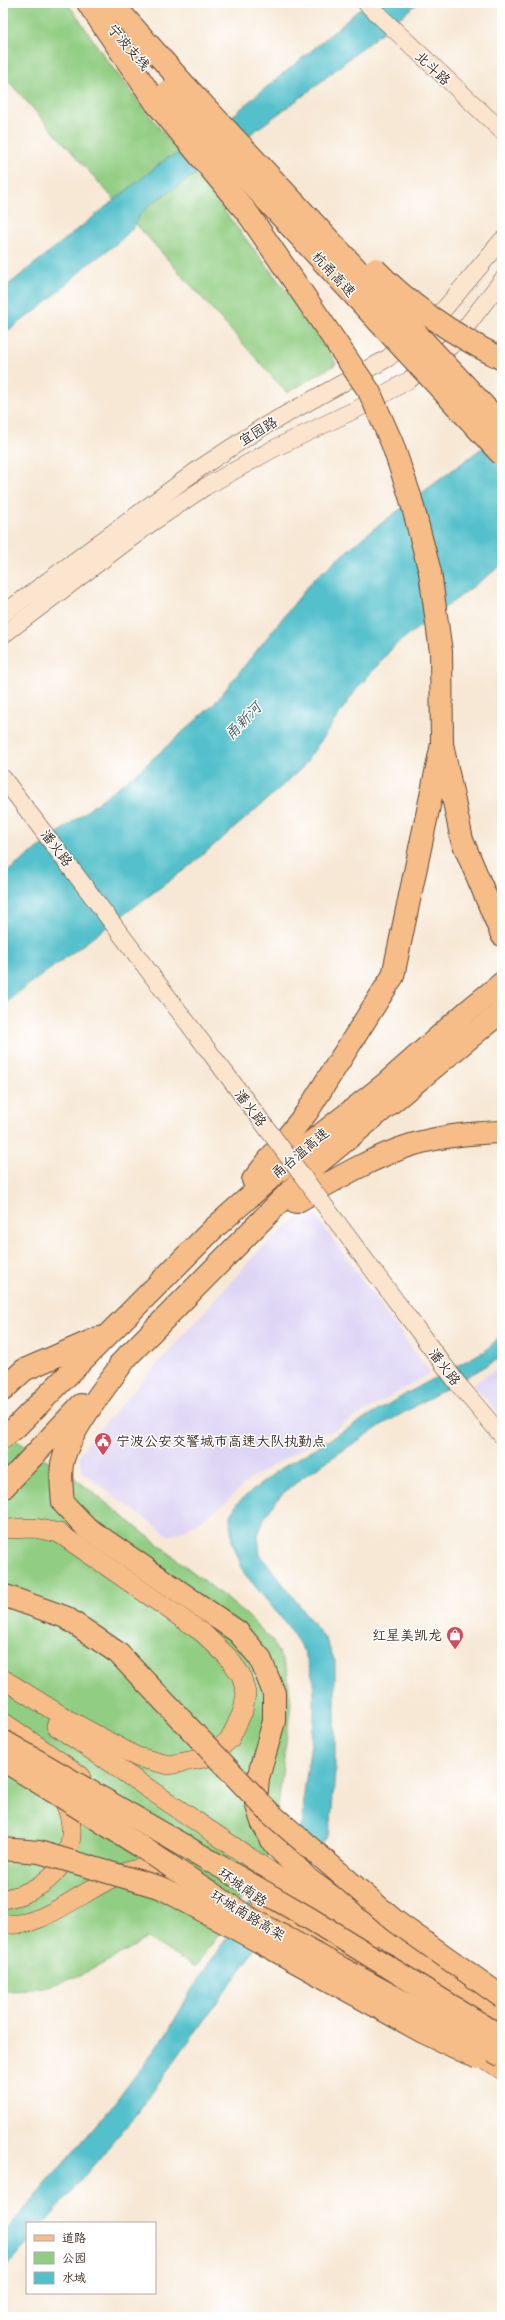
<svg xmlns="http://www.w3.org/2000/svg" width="505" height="2320" viewBox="0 0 505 2320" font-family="'Architects Daughter','LXGW WenKai TC',sans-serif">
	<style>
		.built { fill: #ded5f5 }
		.green { fill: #91cd82; stroke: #667c50 }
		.water { fill: #52c0cb; stroke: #467574 }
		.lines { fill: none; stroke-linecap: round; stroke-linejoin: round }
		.secondary-casing { stroke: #574639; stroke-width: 18 }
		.primary-casing { stroke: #574639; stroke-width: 20 }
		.highway-casing { stroke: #574639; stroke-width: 24 }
		.secondary { stroke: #fce5cf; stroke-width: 17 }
		.primary { stroke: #f7bd88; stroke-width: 19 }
		.highway { stroke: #f7bd88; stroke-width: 22 }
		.secondary-bridge-casing { stroke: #574639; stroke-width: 18; stroke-linecap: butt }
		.highway-bridge-casing { stroke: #574639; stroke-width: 24; stroke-linecap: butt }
		.secondary-bridge { stroke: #fce5cf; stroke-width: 17 }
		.highway-bridge { stroke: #f7bd88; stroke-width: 22 }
		.labels { text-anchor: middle; stroke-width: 3; stroke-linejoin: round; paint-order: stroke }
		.street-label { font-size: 14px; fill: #3b2a1e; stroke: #fff }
		.poi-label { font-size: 14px; fill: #3b2a1e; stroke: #fff; text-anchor: start }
		.water-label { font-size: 15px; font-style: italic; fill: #435e5b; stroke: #fff }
	</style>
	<rect width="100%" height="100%" fill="#fff"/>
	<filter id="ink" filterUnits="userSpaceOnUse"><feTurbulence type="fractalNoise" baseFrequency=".025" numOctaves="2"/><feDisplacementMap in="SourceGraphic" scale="8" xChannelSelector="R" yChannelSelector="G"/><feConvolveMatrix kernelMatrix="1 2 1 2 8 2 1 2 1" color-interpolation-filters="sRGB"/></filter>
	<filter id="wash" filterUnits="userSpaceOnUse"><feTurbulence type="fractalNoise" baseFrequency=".012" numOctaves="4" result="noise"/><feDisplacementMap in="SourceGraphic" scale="16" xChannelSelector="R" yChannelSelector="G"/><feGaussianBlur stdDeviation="0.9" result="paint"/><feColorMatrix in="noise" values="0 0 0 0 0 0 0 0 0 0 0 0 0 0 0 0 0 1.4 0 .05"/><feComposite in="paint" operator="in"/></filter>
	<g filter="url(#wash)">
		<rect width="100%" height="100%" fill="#f7e8d5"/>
		<!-- built -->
		<g class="built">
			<path d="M310 1208 430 1373 250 1479 224 1504 186 1530 169 1536 83 1473 79 1457 88 1442 261 1248Z"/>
			<path d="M502 1366V1417L473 1384Z"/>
		</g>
		<!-- green -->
		<g class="green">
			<path d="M3 3H66L75 13 106 59 318 332 336 364 287 393 3 75Z"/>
			<path d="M3 1432 72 1476 246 1614 272 1640 287 1670 291 1703 278 1806 270 1852 227 1922 195 1967 147 1938C102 1966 58 1992 3 1991Z"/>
		</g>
		<!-- water -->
		<g class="water">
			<path d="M366 3H418L308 92 200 171 151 204 140 215 133 228 119 242 87 265 42 306 3 334V289L167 158C199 148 232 116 258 94 295 64 332 35 366 3Z"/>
			<path d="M502 433V565L395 645 356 690 302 768 245 819 188 867 11 998 3 1007V875L139 771 214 704 313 580 367 534Z"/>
			<path d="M502 1334V1357L380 1426 306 1475 281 1495 264 1518 258 1535 260 1554 326 1640 335 1661V1771L331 1822 328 1835 247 1961 133 2118 45 2223H27V2244L3 2271V2234L111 2108 168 2032 192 1989 303 1822 304 1793 314 1721V1682L305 1653 288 1626 244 1573 232 1541 230 1517 237 1503 277 1471 402 1396 488 1349Z"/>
		</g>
	</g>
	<g filter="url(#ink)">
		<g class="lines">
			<defs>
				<g id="secondary">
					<path d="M366 3 502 131"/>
					<path d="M3 614 200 468 261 428 388 358 445 308 502 240"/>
					<path d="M3 635 150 524 205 487 273 449 361 407 409 380 452 345 502 280"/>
					<path d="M3 778 242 1095"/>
				</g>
				<g id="primary">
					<path d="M3 1440 15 1428"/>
					<path d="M3 1529 35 1528 59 1533 203 1633 228 1657 241 1675 246 1693 243 1711 230 1739 209 1757 169 1765 137 1757 67 1719 3 1679"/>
					<path d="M3 1722 81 1776"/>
					<path d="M56 1726 302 1893 371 1937"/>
					<path d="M3 1899C58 1891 91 1840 58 1791"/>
					<path d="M261 1900 358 1967"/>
					<path d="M3 1923C41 1934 97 1876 137 1869 151 1867 166 1869 180 1871"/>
					<path d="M470 2049 502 2070"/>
				</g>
				<g id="highway">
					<path d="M88 3 156 103"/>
					<path d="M112 3 181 81"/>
					<path d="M410 496 430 572 441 652 442 744 462 840 502 935"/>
					<path d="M253 1180 307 1112 393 976 442 744"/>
					<path d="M296 1202C333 1181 370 1158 411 1145 440 1136 472 1133 502 1132"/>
					<path d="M129 1354C109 1383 69 1430 62 1464 60 1477 62 1490 63 1503L87 1528 238 1632 260 1658 274 1693V1721L258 1778 256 1803 262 1822 274 1844 309 1880 447 1981 502 2017"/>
					<path d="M120 1364 316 1165 502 1011"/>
					<path d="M3 1390 24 1370 98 1338"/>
					<path d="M15 1428 213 1229 309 1144 384 1085 469 1010 502 983"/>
					<path d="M3 1488 81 1405"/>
				</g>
			</defs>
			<!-- secondary casing -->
			<use href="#secondary" class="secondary-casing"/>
			<!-- primary casing -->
			<use href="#primary" class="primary-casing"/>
			<!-- highway casing -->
			<use href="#highway" class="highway-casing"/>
			<!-- secondary -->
			<use href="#secondary" class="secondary"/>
			<!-- primary -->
			<use href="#primary" class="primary"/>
			<!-- highway -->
			<use href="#highway" class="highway"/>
			<defs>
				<path id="secondary-bridge" d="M242 1095 458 1384 502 1436"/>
				<g id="highway-bridge">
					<path d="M181 81 502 425"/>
					<path d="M168 91 266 200 502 455"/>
					<path d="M156 103 249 215 369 391 392 443 410 496"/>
					<path d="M375 269C410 306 456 336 502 359"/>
					<path d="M3 1595 65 1617 118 1653 270 1813 395 1921 502 1997"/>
					<path d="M3 1741 309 1918 502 2037"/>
					<path d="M3 1760 140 1846 246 1916 502 2056"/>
					<path d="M3 1849 39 1852 162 1888 423 2032 478 2058"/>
				</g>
			</defs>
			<!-- secondary-bridge casing -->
			<use href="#secondary-bridge" class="secondary-bridge-casing"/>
			<!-- highway-bridge casing -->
			<use href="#highway-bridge" class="highway-bridge-casing"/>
			<!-- secondary-bridge -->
			<use href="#secondary-bridge" class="secondary-bridge"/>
			<!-- highway-bridge -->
			<use href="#highway-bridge" class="highway-bridge"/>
		</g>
	</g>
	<!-- icons -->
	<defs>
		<symbol id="civic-pin" viewBox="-11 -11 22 30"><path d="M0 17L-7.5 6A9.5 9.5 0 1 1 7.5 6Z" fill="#d1495b" stroke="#fff"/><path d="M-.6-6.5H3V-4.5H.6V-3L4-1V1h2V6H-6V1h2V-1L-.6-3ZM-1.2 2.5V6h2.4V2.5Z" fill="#fff"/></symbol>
		<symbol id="shop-pin" viewBox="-11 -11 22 30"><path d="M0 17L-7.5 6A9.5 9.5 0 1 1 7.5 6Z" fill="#d1495b" stroke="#fff"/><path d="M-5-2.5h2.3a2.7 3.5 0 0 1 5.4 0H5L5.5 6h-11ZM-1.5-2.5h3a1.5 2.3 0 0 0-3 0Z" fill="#fff"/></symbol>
	</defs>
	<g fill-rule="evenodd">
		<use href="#civic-pin" x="93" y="1431" width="20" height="27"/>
		<use href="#shop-pin" x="445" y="1625" width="20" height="27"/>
	</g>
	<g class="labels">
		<!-- street labels -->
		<g class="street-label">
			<text transform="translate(129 47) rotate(49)" y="5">宁波支线</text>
			<text transform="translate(433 68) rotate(43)" y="5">北斗路</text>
			<text transform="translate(334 274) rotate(47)" y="5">杭甬高速</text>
			<text transform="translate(258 431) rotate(-31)" y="5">宜园路</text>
			<text transform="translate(57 848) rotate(53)" y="5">潘火路</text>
			<text transform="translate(251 1108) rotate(53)" y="5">潘火路</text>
			<text transform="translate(300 1153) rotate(-40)" y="5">甬台温高速</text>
			<text transform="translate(445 1367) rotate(53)" y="5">潘火路</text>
			<text transform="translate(243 1887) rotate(35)" y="5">环城南路</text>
			<text transform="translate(248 1915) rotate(31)" y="5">环城南路高架</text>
		</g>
		<!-- poi labels -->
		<g class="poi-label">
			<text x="116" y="1446">宁波公安交警城市高速大队执勤点</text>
			<text x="442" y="1640" text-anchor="end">红星美凯龙</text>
		</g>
		<!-- water labels -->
		<g class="water-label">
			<text transform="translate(243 721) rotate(-46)" y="5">甬新河</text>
		</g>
	</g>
	<!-- margin -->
	<rect width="505" height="2320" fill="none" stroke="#fff" stroke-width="16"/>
	<!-- legend -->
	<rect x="26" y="2222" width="130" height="72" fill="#ffffff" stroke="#b1aaa5"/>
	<rect x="34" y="2235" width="20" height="6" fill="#f7bd88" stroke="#b1aaa5"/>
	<text x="62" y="2242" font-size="12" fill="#3b2a1e">道路</text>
	<rect x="34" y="2252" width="20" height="12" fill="#91cd82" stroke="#b1aaa5"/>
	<text x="62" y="2262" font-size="12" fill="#3b2a1e">公园</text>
	<rect x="34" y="2272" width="20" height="12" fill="#52c0cb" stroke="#b1aaa5"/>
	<text x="62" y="2282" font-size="12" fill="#3b2a1e">水域</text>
</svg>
